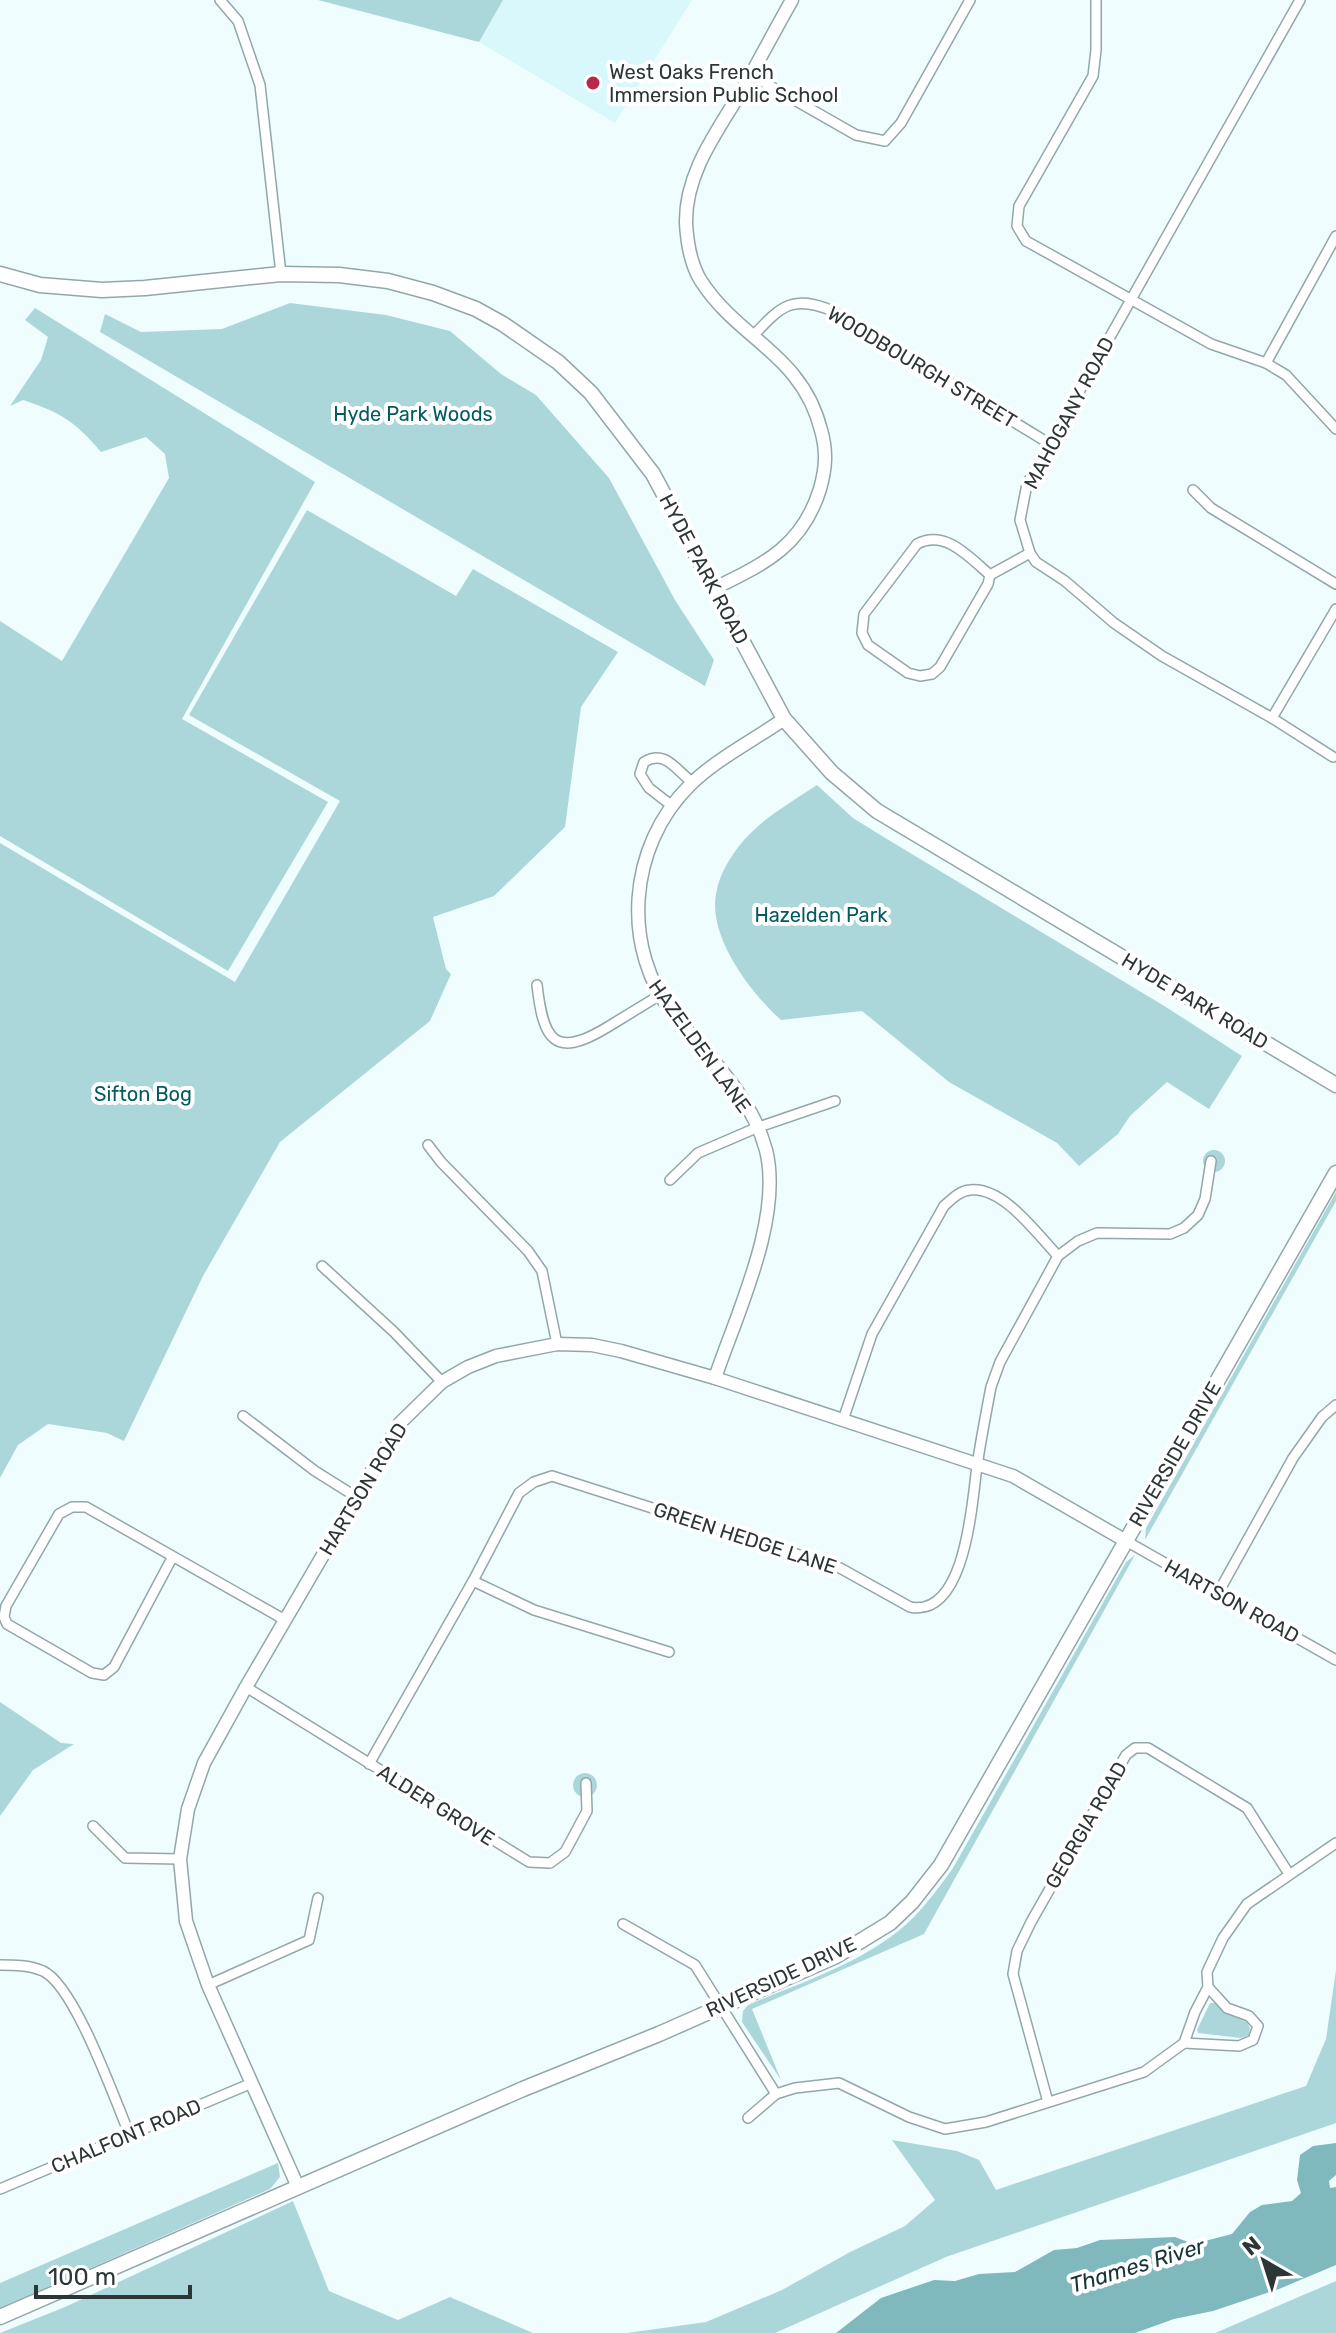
<svg xmlns="http://www.w3.org/2000/svg" width="1336" height="2333" viewBox="0 0 1336 2333" font-family="Rubik,sans-serif">
	<style>
		.built { fill: #d8f8fb }
		.green { fill: #abd7db }
		.water { fill: #7fb9be }
		.lines { fill: none; stroke-linecap: round; stroke-linejoin: round }
		.minor-casing { stroke: #92a7a9; stroke-width: 12 }
		.tertiary-casing { stroke: #92a7a9; stroke-width: 15 }
		.secondary-casing { stroke: #92a7a9; stroke-width: 17 }
		.minor { stroke: #fff; stroke-width: 9 }
		.tertiary { stroke: #fff; stroke-width: 12 }
		.secondary { stroke: #fff; stroke-width: 14 }
		.poi-dot { fill: #b9284a; stroke: #fff; stroke-width: 3 }
		.labels { text-anchor: middle; stroke-width: 8; stroke-linejoin: round; paint-order: stroke }
		.poi-label { font-size: 20px; fill: #2d3637; stroke: #fff; text-anchor: start }
		.street-label { font-size: 20px; fill: #2d3637; stroke: #fff }
		.park-label { font-size: 20px; fill: #025b61; stroke: #fff }
		.water-label { font-size: 22px; font-style: italic; fill: #153336; stroke: #fff }
	</style>
	<rect width="100%" height="100%" fill="#f0fdfe"/>
	<!-- built -->
	<path class="built" d="M503 0H692L615 123 479 42Z"/>
	<!-- green -->
	<g class="green">
		<path d="M318 0H503L479 42Z"/>
		<path d="M290 303 386 315 450 331 501 374 536 395 609 478 675 600 714 660 705 686 100 332 105 314 141 332 222 329Z"/>
		<path d="M35 308 315 482 182 719 328 802 228 971 0 836V621L62 661 169 478 165 454 146 437 101 452C76 422 60 412 23 400L10 406 41 360 48 337 25 320Z"/>
		<path d="M307 510 456 596 473 569 618 652 581 707 565 827 494 896 433 917 446 969 451 974 430 1021 280 1142 203 1276 124 1441 107 1433 48 1424 18 1445 0 1478V843L235 982 340 801 189 715Z"/>
		<path d="M817 785 853 818 882 836 1166 1007 1242 1056 1209 1109 1167 1082 1130 1116 1118 1134 1079 1166 1057 1143 949 1082 862 1011 781 1020C751 993 708 937 716 894 719 874 731 855 744 840 763 818 793 801 817 785Z"/>
		<circle cx="1214" cy="1161" r="11"/>
		<path d="M1336 1192V1201L1145 1540 1146 1528Z"/>
		<path d="M1135 1555 924 1934 752 2009 781 2080 742 2022 743 2011 748 2005C804 1981 870 1961 914 1917 928 1902 941 1885 953 1868L1126 1562Z"/>
		<path d="M0 1702 61 1743 74 1744 33 1770 0 1816Z"/>
		<circle cx="585" cy="1785" r="12"/>
		<path d="M1336 1970V2123L946 2257 775 2333H627L706 2322 782 2290 850 2252 905 2226 935 2200 892 2140 957 2151 979 2160 996 2190 1306 2086 1326 2039Z"/>
		<path d="M1210 2003H1215L1225 2013 1247 2022 1250 2028 1249 2035 1241 2038 1198 2033 1197 2030Z"/>
		<path d="M278 2163 280 2177 270 2189 0 2308V2283Z"/>
		<path d="M293 2201 329 2291 398 2320 450 2297 533 2333H0L65 2307Z"/>
		<path d="M1336 2281V2333H1215Z"/>
	</g>
	<!-- water -->
	<path class="water" d="M1336 2143V2175L1329 2181 1330 2188 1336 2187V2265L1279 2289 1213 2311 1174 2319 1135 2333H836L881 2298 934 2280 955 2281 979 2274 1015 2272 1054 2250 1077 2248 1100 2240 1175 2237 1193 2244 1232 2234 1250 2212 1262 2205 1292 2201 1301 2193 1297 2180 1300 2155 1313 2146Z"/>
	<g class="lines">
		<defs>
			<g id="minor">
				<path d="M220 0 238 21 260 85 281 274"/>
				<path d="M1096 0V50L1093 76 1019 206 1017 226 1026 241 1211 344 1266 363 1286 375 1336 429"/>
				<path d="M1300 0 1027 484 1020 520 1030 553 1036 562 1065 581 1114 623 1162 656 1272 718 1333 757"/>
				<path d="M751 75 856 135 885 141 901 123 970 0"/>
				<path d="M754 335C781 306 792 294 833 311L1050 444"/>
				<path d="M1266 363 1336 236"/>
				<path d="M1193 490 1211 508 1336 584"/>
				<path d="M990 575C969 557 945 529 917 544L864 614 862 633 868 645 908 673 920 676 932 674 940 667 988 584 990 575 1030 553"/>
				<path d="M1272 718 1336 609"/>
				<path d="M671 805 649 788 640 774 644 762C665 749 676 770 692 782"/>
				<path d="M537 985C543 1038 553 1060 606 1028 624 1017 642 1006 660 995"/>
				<path d="M428 1145 441 1162 528 1251 542 1271 557 1344"/>
				<path d="M670 1180 698 1153 756 1128 835 1101"/>
				<path d="M322 1266 394 1332 442 1382"/>
				<path d="M243 1416 315 1471 358 1498"/>
				<path d="M843 1420 872 1334 944 1206C952 1199 959 1191 970 1190 1003 1186 1037 1234 1058 1256"/>
				<path d="M1126 1541 1336 1660"/>
				<path d="M172 1558 114 1667 104 1675 92 1673 7 1624 4 1617 6 1606 59 1514 72 1507H86L285 1620"/>
				<path d="M473 1581 534 1610 669 1652"/>
				<path d="M1218 1593 1293 1458 1322 1417 1336 1405"/>
				<path d="M246 1687 529 1862 550 1863 565 1852 587 1811 586 1783"/>
				<path d="M369 1764 473 1581 519 1493 534 1482 552 1476 840 1568 910 1607C966 1618 972 1502 977 1466 981 1439 986 1413 991 1387L1000 1362 1058 1256 1078 1241 1097 1233 1170 1234 1184 1228 1198 1215 1205 1199 1211 1161"/>
				<path d="M93 1826 125 1858 180 1859"/>
				<path d="M623 1924 695 1965 776 2094 795 2088 839 2083 909 2117 945 2129 986 2122 1144 2072 1184 2043 1195 2012 1208 1987 1207 1972 1223 1938 1247 1904 1336 1843"/>
				<path d="M0 1965C14 1965 29 1965 43 1971 75 1986 114 2098 129 2133"/>
				<path d="M208 1985 309 1940 318 1898"/>
				<path d="M1184 2043 1239 2046 1253 2040 1258 2026 1249 2016 1227 2008 1208 1987"/>
				<path d="M1048 2102 1013 1974 1017 1951 1031 1922 1126 1755 1135 1748H1148L1247 1808 1289 1874"/>
				<path d="M748 2118 776 2094"/>
				<path d="M0 2189 252 2083"/>
			</g>
			<g id="tertiary">
				<path d="M713 589C764 564 802 547 820 489 826 468 827 451 821 430 802 354 739 340 701 281 691 265 687 241 686 223 685 171 720 128 745 85 761 57 776 28 792 0"/>
				<path d="M715 1378C737 1313 783 1218 766 1150 752 1097 709 1057 675 1016 620 949 628 846 690 785 715 760 754 740 784 719"/>
				<path d="M298 2187 208 1985 186 1921 180 1859 188 1809 204 1763 246 1687 400 1423 442 1382 468 1367 496 1356 557 1344 592 1345 621 1351 715 1378 1013 1476 1126 1541"/>
			</g>
			<g id="secondary">
				<path d="M0 274 40 285 102 290 145 288 281 274 339 275 388 281 433 293 476 309 503 324 558 362 591 393 653 474 784 719 832 773 877 811 1336 1085"/>
				<path d="M0 2317 523 2089 659 2034 836 1956 890 1923 912 1902 941 1865 1336 1173"/>
			</g>
		</defs>
		<!-- minor casing -->
		<use href="#minor" class="minor-casing"/>
		<!-- tertiary casing -->
		<use href="#tertiary" class="tertiary-casing"/>
		<!-- secondary casing -->
		<use href="#secondary" class="secondary-casing"/>
		<!-- minor -->
		<use href="#minor" class="minor"/>
		<!-- tertiary -->
		<use href="#tertiary" class="tertiary"/>
		<!-- secondary -->
		<use href="#secondary" class="secondary"/>
	</g>
	<!-- markers -->
	<circle class="poi-dot" cx="593" cy="83" r="8"/>
	<g class="labels">
		<!-- poi labels -->
		<g class="poi-label">
			<text x="609" y="79">West Oaks French<tspan x="609" dy="23">Immersion Public School</tspan></text>
		</g>
		<!-- street labels -->
		<g class="street-label">
			<text transform="translate(922 367) rotate(31)" y="7">WOODBOURGH STREET</text>
			<text transform="translate(1069 413) rotate(-62)" y="7">MAHOGANY ROAD</text>
			<text transform="translate(704 569) rotate(62)" y="7">HYDE PARK ROAD</text>
			<text transform="translate(1195 1001) rotate(31)" y="7">HYDE PARK ROAD</text>
			<text transform="translate(700 1046) rotate(54)" y="7">HAZELDEN LANE</text>
			<text transform="translate(1175 1454) rotate(-60)" y="7">RIVERSIDE DRIVE</text>
			<text transform="translate(363 1489) rotate(-59)" y="7">HARTSON ROAD</text>
			<text transform="translate(745 1538) rotate(18)" y="7">GREEN HEDGE LANE</text>
			<text transform="translate(1232 1601) rotate(29)" y="7">HARTSON ROAD</text>
			<text transform="translate(436 1805) rotate(32)" y="7">ALDER GROVE</text>
			<text transform="translate(1086 1825) rotate(-60)" y="7">GEORGIA ROAD</text>
			<text transform="translate(781 1977) rotate(-25)" y="7">RIVERSIDE DRIVE</text>
			<text transform="translate(126 2136) rotate(-23)" y="7">CHALFONT ROAD</text>
		</g>
		<!-- park labels -->
		<g class="park-label">
			<text x="413" y="421">Hyde Park Woods</text>
			<text x="821" y="922">Hazelden Park</text>
			<text x="143" y="1101">Sifton Bog</text>
		</g>
		<!-- water labels -->
		<g class="water-label">
			<text transform="translate(1137 2265) rotate(-17)" y="8">Thames River</text>
		</g>
	</g>
	<!-- north arrow -->
	<g transform="translate(1264 2261) rotate(321)" stroke="#ffffff" stroke-width="6" paint-order="stroke">
	<path d="M0-6L14 30L0 20L-14 30Z" fill="#2d3637"/>
	<text y="-12" font-size="22" font-weight="bold" text-anchor="middle" fill="#2d3637">N</text>
	</g>
	<!-- scale -->
	<path d="M36 2285v12h154v-12" fill="none" stroke="#2d3637" stroke-width="4"/>
	<text x="48" y="2285" font-size="24" fill="#2d3637" stroke="#ffffff" stroke-width="6" paint-order="stroke">100 m</text>
</svg>
